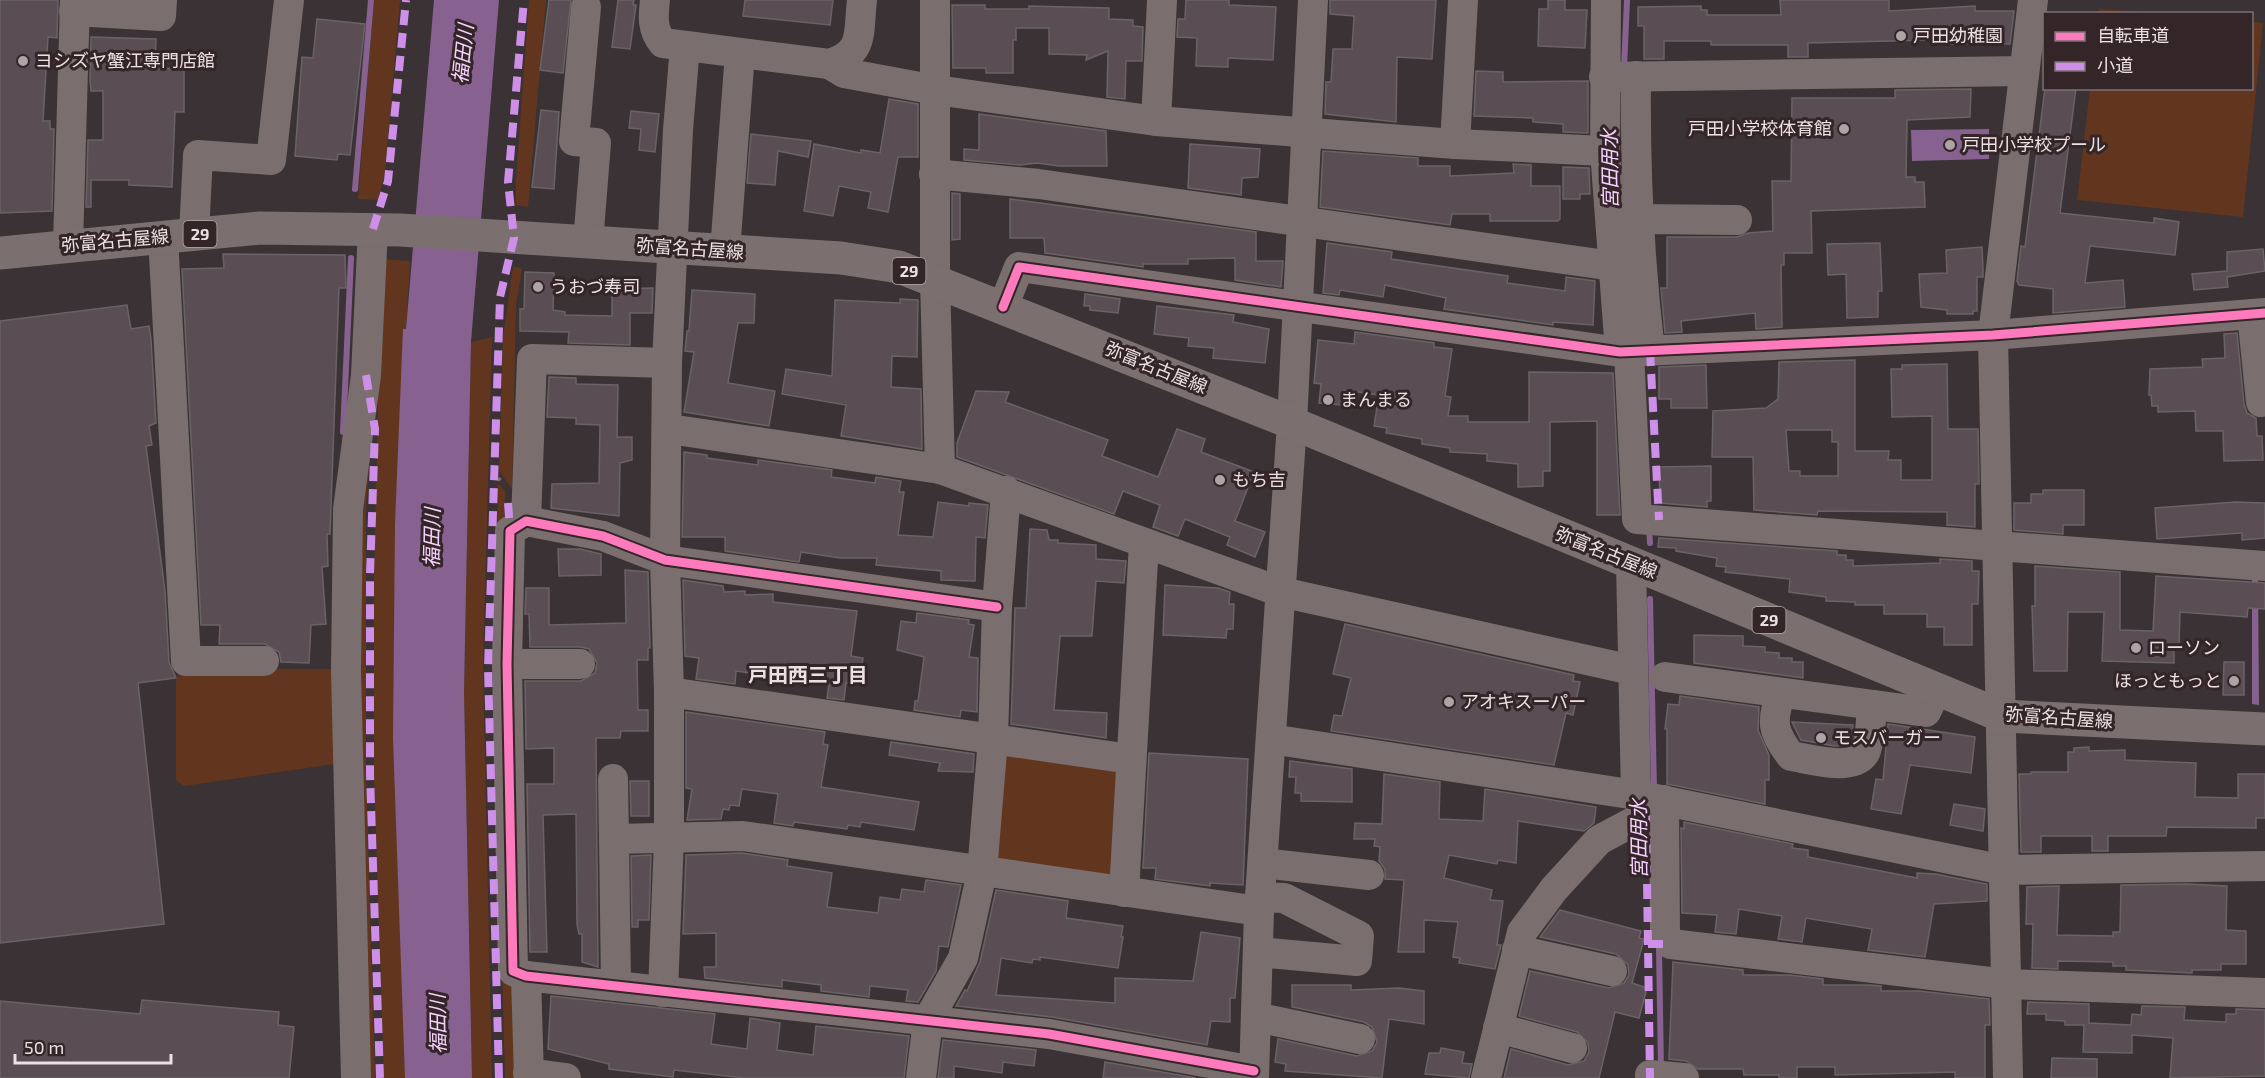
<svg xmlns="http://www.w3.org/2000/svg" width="2265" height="1078" viewBox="0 0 2265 1078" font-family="'Exo 2','Noto Sans JP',sans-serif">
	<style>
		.green { fill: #62361e }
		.water { fill: #876290 }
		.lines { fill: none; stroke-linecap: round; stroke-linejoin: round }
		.stream { stroke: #876290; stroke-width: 6 }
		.building { fill: #5b4d54; stroke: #6a6366; stroke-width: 1.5; fill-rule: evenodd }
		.path { stroke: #786f70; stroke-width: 4; stroke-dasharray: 3 4.5; stroke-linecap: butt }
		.minor { stroke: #7a6f6e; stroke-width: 30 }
		.major { stroke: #7b6f70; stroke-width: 33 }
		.quiet { stroke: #ce8fe9; stroke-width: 8; stroke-dasharray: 15 8; stroke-linecap: butt }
		.cycleway-casing { stroke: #342528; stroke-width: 13 }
		.cycleway { stroke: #fd7abc; stroke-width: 9 }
		.poi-dot { fill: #ada4a6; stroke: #342528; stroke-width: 2 }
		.labels { text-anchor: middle; stroke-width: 6; stroke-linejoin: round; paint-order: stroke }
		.shield { fill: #342528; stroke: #b4a9ab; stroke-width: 1.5 }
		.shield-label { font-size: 16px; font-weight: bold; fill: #ebe1e3 }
		.poi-label { font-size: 18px; fill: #ebe1e3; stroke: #342528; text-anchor: start }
		.street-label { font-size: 18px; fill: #ebe1e3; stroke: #342528 }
		.water-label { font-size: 20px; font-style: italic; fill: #f5d1fd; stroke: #342528 }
		.neighbourhood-label { font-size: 20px; font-weight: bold; fill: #ebe1e3; stroke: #342528 }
	</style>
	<rect width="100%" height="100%" fill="#3a3234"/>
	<!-- green -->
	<g class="green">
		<path d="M374 0H400L385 173 378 200 358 199Z"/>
		<path d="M529 0H546L528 207 516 205V181Z"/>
		<path d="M2099 9 2156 13H2098Z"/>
		<path d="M2252 22 2263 23 2243 217 2077 200 2090 89 2252 88Z"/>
		<path d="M381 259 410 261 406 329H404L405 1078H384L374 775V584Z"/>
		<path d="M513 267 522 268 516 305 512 489 499 471 503 338Z"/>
		<path d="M492 337 483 666 492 1078H472L464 692 471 342Z"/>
		<path d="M370 454 366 505V773L375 1078H365L355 486Z"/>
		<path d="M498 483 505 491 502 663 519 1078H505L494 669Z"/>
		<path d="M181 669H334V764L184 786 176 780V680Z"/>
		<path d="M1000 754 1114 766 1121 774 1113 875 999 866 993 856Z"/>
	</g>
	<!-- water -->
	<g class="water">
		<path d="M434 0H499L471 342 464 692 472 1078H405L393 738 395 524 403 329H406Z"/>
		<path d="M1989 129V159L1912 161 1911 130Z"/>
		<path d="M2252 572 2258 579 2259 705 2252 704Z"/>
	</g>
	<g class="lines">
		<!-- stream -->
		<g class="stream">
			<path d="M1624 68 1627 0"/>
			<path d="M355 189 371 0"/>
			<path d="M343 432 351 258"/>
			<path d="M1649 527 1650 543"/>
			<path d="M1650 599 1654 790"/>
			<path d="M1659 947 1661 1069"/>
		</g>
	</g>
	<!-- building -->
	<g class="building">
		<path d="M0 0H58L57 38 48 37 43 121H50V129H54L52 211 0 213Z"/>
		<path d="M549 0H571L563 73 540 70Z"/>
		<path d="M618 0H634L633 5H636L630 49 612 47Z"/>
		<path d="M745 0H833L830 25 743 16Z"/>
		<path d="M1186 0H1229V5L1276 7 1273 60 1228 58V67L1196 66 1197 38 1177 37 1178 19H1185Z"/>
		<path d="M1330 0H1436L1432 59 1397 57 1396 122 1325 114 1326 82H1331L1333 49H1352L1354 16 1330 14Z"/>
		<path d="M1548 0H1565V10H1587L1585 48 1538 46 1539 9H1548Z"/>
		<path d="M1780 0H1889V11L1975 6V11H2014L2010 44H1933V40L1808 43V57H1788V45H1711V41H1664V59H1644V26H1638V7L1701 6V10H1707V15H1781Z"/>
		<path d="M952 5H985V9H1029V6L1109 8V19L1133 20V26L1143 27 1142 61H1126L1125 99 1107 97 1108 51 1086 60 1087 55 1049 54V28H1016V40H1013V73H986V68H953Z"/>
		<path d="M317 19 365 24 350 155 338 154 337 160 295 156 302 57 313 58Z"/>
		<path d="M91 37 156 39 155 68 184 69V112H175L172 187 129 185V180H91V207H86L88 140H103V91H91L90 82Z"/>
		<path d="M1476 71 1503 72V82L1588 81V133L1563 132V124L1533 122V118L1474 116Z"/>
		<path d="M2045 88H2076L2060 213 2154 223V218L2179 222 2175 255 2090 246 2085 283 2123 280 2125 307 2053 313V289L2019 285 2017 281 2021 246 2025 247Z"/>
		<path d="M1971 89 1970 117 1907 120 1906 177H1915V182H1924L1925 207 1811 211 1812 253H1784V265H1781L1782 327 1756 329 1755 313 1681 321 1682 332 1665 333 1661 288H1667V237H1737L1748 233 1773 231 1772 181H1791L1792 98H1895V90Z"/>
		<path d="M889 99 918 104V157H898L888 212 868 208 871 192 839 186 833 216 804 211 814 144 861 153V150L880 153Z"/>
		<path d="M541 110 559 112 554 189 532 187Z"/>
		<path d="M631 111 659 114 655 152 639 150 641 129 629 128Z"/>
		<path d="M979 114 1106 131 1107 166H1059L1037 163 1020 165 964 160V149L979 150Z"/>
		<path d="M751 134 811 141 808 157 778 151 775 185 747 183Z"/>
		<path d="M1190 144 1260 149 1258 177 1242 178 1241 195 1188 188Z"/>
		<path d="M1323 151 1418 158V166H1450V176L1514 173 1513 164 1531 165V186H1560V219L1558 221H1490V214H1452L1450 225 1320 207Z"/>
		<path d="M1563 167 1589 168 1590 194H1580V199H1563Z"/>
		<path d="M952 193 960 194V239L952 240Z"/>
		<path d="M1010 199 1256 232V261H1283L1281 287 1235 280V258L1188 259V264H1143V267L1045 253 1044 238H1010Z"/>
		<path d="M1327 243 1392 252 1391 259 1508 276 1507 283 1565 291 1566 277 1595 281 1593 325 1553 322V325L1444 309 1446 298 1385 285 1383 297 1340 290 1339 295 1323 293Z"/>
		<path d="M1880 243 1882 291H1878V317L1847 318 1846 274 1828 275 1827 244Z"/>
		<path d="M1982 247 1983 269V277H1977V311H1973V314H1947V310L1921 307 1919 274 1947 273 1946 250Z"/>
		<path d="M2263 249 2265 271 2227 277 2228 287 2194 290 2192 274 2227 271V252Z"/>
		<path d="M223 254 345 255 346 288H339L330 534H327L328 566 322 567 326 624 311 625 309 663 281 662 279 652 265 644H219L220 625H201L182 269 224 268Z"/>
		<path d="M525 272 554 273 553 310 565 312V315L612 316V289L653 288 652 313H630V345L568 343 569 332 520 331V309H524Z"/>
		<path d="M692 290 755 294 754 323H738L728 383 775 391 769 426 684 412 694 352 685 351 687 331H689Z"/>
		<path d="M1085 294 1120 299 1118 313 1090 310V306H1084Z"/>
		<path d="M900 299 918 300 917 357 892 356 891 387 921 389 922 449 841 436 846 405 782 394 786 369 832 376 835 300 900 303Z"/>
		<path d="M127 305 131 329 149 326 151 339 156 423 149 426 152 445 146 446 165 591 169 662 176 678 138 683 164 924 0 943V321Z"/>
		<path d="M1157 306 1234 315 1233 322 1269 329 1265 363 1213 358 1214 348 1188 346 1189 338 1154 334Z"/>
		<path d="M1355 332 1434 343V347L1452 349 1445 396 1451 397 1448 416H1468V422H1529V372L1613 373 1620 515H1597V421L1550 422V471H1543V486L1518 487V464L1487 461V454L1450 452V448L1422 444V439L1386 433 1387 428 1374 426 1379 395 1344 390 1342 405 1319 403 1321 384 1314 383 1318 340 1354 344Z"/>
		<path d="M2237 333 2244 404 2247 413 2256 418 2257 436H2262L2263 460 2224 461 2223 431H2196L2195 411 2158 412V406H2152L2151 395H2149L2150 369 2203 367 2202 359 2225 358 2224 334Z"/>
		<path d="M1855 360V451H1889L1888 460H1901V480H1932V416L1892 417 1891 369H1902V365L1947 364 1948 429H1978L1979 484H1975V527L1947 525V512L1818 511 1817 515 1754 510 1753 457H1712L1713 411 1766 408 1778 399 1779 362ZM1786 430H1832V442H1838V476H1800V471H1789Z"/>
		<path d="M1706 365 1707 408H1671V399H1659V367Z"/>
		<path d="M549 377 576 378V384L618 385 617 437H632V460L620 463 619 516 551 508 552 484 599 483 600 425 576 424V418L547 417Z"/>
		<path d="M976 391 1009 392 1005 402 1108 440 1102 456 1158 477 1177 429 1205 439 1201 452 1254 472 1235 521 1265 532 1255 557 1227 545 1230 537 1185 519 1178 536 1153 527 1160 505 1123 491 1114 514 957 457V443Z"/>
		<path d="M684 452 707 455V458L758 465V460L832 470 831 477 875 483 876 477 901 481 899 492H904L898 535 933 537 938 502 969 506V503L988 505 985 538 976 537 975 581 941 580V571L876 565 877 558H840L801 552 799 562 725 551V537H682Z"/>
		<path d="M1711 466V501H1707V507L1660 503 1659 467Z"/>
		<path d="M2043 490H2084V525H2063V534L2014 530V503H2031V494H2043Z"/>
		<path d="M2236 502 2265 503V538L2242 540V533L2157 539 2155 508Z"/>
		<path d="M1030 529 1047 530 1049 540H1058V543L1096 545V559L1126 561 1124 583 1096 581 1092 636H1060L1054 710 1107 713 1106 738 1011 724 1015 608H1026Z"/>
		<path d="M1659 538 1837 551V555H1846V560H1853V566L1940 563V559L1972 561V571H1979L1978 604H1972V645H1944V627H1927V614H1884V605H1855V602L1826 601V597L1789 592 1790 579 1725 572 1726 567 1716 566 1717 558 1676 551V548L1658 547Z"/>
		<path d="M558 549H580L601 554V575L559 576Z"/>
		<path d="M2035 566 2120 572V630L2153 631 2156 576 2265 583V609L2248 608 2247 617 2180 612 2179 646H2174V663L2102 661 2104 612H2068L2067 671H2034L2032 606H2035Z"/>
		<path d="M625 570 648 572 650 648H648V660H637L638 710H648V731H621L620 738H596L598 967 582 962V934H579L577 925 576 814 543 815 547 952H530L527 784H554V748L526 749 525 681H581L595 673 597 663 589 649 581 647H530L529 614H525L526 588H549V625L626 623Z"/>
		<path d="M683 580 723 586 724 592 745 591V595L773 594V602L857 611 851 656 863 658 859 684 846 683 844 700 827 698 829 684 736 671 735 684 696 679 699 658 685 656Z"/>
		<path d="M1165 585 1218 588 1230 592 1229 604H1234L1233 629H1227L1226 638 1163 635Z"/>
		<path d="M917 613 969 620 968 624 974 625 969 657 978 658 977 712 961 710 960 717 914 710 915 701H918L924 657 897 650 901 621 916 623Z"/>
		<path d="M1345 624 1574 675 1573 681 1580 682 1573 715 1566 713 1554 765 1331 731 1334 715 1342 716 1351 678 1333 674Z"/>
		<path d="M1694 635 1743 636V646L1765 647V652L1779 653V658H1792V662H1803V678L1694 663Z"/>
		<path d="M2224 662H2244V695H2223Z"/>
		<path d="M1680 696 1759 707 1758 730 1769 755V780H1765V804L1667 784V729H1665L1668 704 1679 705Z"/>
		<path d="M686 712 825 732 823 744 828 745 821 787 919 802 914 830 861 822 860 827 848 825 847 829 794 822 793 826 774 823 778 794 742 789 739 806 730 805 729 810 723 809 721 819 687 820 692 789 686 788Z"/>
		<path d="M1792 722 1853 725 1851 741 1848 745 1835 746 1801 740Z"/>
		<path d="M1888 724 1975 737 1971 773 1910 765 1901 814 1871 809 1876 779 1883 780Z"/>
		<path d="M891 742 974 754 973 772 938 771 940 763 889 755Z"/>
		<path d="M2089 747V751L2125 750V760L2196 763 2195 797 2238 798V774H2265V818H2256V828L2167 827 2166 836H2108V851H2092V836H2041V852H2021L2019 774H2031V772H2068V752H2074V748Z"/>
		<path d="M1149 753 1248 759 1243 885 1210 883V886L1155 879 1156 868H1143Z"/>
		<path d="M1290 761 1352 769V802L1301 801V793H1295L1296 777H1289Z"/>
		<path d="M1384 774 1440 782 1439 819 1483 821 1485 789 1596 807 1594 823 1584 831 1518 821 1516 863 1498 860 1497 864 1449 855 1444 878 1492 890 1490 900 1503 901 1497 945H1501L1495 969 1459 963 1460 958 1453 957 1458 922 1424 920V952H1398L1404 880 1385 879V869L1379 861 1380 847 1374 846 1375 839H1354L1355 823 1382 824Z"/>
		<path d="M630 781H649V816H631Z"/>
		<path d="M1954 804 1985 809 1983 831 1950 825Z"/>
		<path d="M1684 822 1793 844 1792 848 1808 850V857L1917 878V873L1935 874 1987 884V901L1934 904 1925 957 1868 950 1872 929 1806 918 1802 942 1778 939 1782 916 1739 909 1736 934 1715 932 1717 915 1682 913 1681 828 1684 829Z"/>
		<path d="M742 853 788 860 787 866 832 873 827 907 878 913 880 897 900 900 902 889 924 892 926 880 961 885 948 947 939 946 936 971 918 1002 906 1001 908 990 870 986 869 997 821 991V985L782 980V987L705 978 704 967H716V933L683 934 686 855Z"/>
		<path d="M651 855 649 920H638V927H632L631 856Z"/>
		<path d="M2188 884 2227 886 2226 930 2246 931V964H2221V970H2192V973L2126 970V966H2113V962L2058 961V969L2032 968 2033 924H2026L2027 887 2059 886 2057 935 2113 936V932H2120L2121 885Z"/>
		<path d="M996 890 1068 901 1066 918 1123 926 1121 937H1123L1118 968 1040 957V960L1033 959 1032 963 1001 958 996 995 1115 1003V978L1193 981 1201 932 1240 938 1235 998H1230V1022L1211 1021 1207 1045 1052 1017 956 1006 965 990 967 991 980 962Z"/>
		<path d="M1560 910 1641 931 1639 938 1644 939 1632 983 1647 988 1639 1018 1615 1012 1599 1078H1504L1511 1049 1568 1065 1584 1061 1589 1052 1588 1043 1577 1032 1519 1016 1530 971 1609 988 1624 983 1629 975 1628 965 1616 954 1540 937Z"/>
		<path d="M1673 962 1743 970V975H1789L1823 979V985H1870L1881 986V991H1919L1989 999 1990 1025H1985V1078H1955V1072L1835 1075V1067H1797V1078H1779V1075H1744L1743 1069H1698L1686 1061 1669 1059Z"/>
		<path d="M1292 985H1351V990L1399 988 1424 991V1024L1389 1019 1382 1078 1285 1071 1286 1064 1275 1062 1278 1039 1357 1056 1372 1051 1377 1042 1372 1027 1364 1022 1292 1007Z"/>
		<path d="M551 996 715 1014 711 1044 747 1049 750 1018 780 1023 777 1050 813 1055 816 1026 909 1036 904 1078H744L674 1070 673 1077 609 1069V1064L548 1049Z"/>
		<path d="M142 1000 279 1012 278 1025 294 1027 289 1078H0V1001L140 1014Z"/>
		<path d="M2028 1002 2089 1004V1023L2131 1025 2132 1014 2141 1015 2142 1006 2185 1007 2184 1020 2226 1022V1014H2236V1009L2265 1010V1076L2170 1078 2173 1038 2132 1035V1053L2083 1052 2084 1025H2065V1021L2046 1020V1014H2027Z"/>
		<path d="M943 1040 1036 1050 1034 1066 1003 1062 1002 1073 954 1066V1078H938Z"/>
		<path d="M1441 1048 1464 1052 1462 1063 1472 1064 1469 1078 1425 1074 1429 1053H1440Z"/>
		<path d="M2052 1058 2097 1059V1078H2051Z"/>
		<path d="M1105 1062 1196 1078H1103Z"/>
	</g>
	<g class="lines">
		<!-- path -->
		<path class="path" d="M493 473 503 483"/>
		<!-- minor -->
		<g class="minor">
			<path d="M655 0C653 17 652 30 663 43L829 64C865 53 858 33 862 0"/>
			<path d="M935 0V279L940 469"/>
			<path d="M1606 0 1605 151 1620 352"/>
			<path d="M586 7 574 141 596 143 588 243"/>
			<path d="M74 11 161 16 162 0"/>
			<path d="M829 64 844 73 936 90 1156 121 1455 144 1605 151"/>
			<path d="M1636 76C1635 169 1639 259 1650 351"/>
			<path d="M1604 77 2024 71"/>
			<path d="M1156 121 1162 0"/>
			<path d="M1455 144 1463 0"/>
			<path d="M934 174 1039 184 1613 266"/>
			<path d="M1638 219 1737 220"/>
			<path d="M194 234 198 155 271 160 289 0"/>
			<path d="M163 237 186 661H264"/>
			<path d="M68 245 75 0"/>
			<path d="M725 251 740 53"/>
			<path d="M1003 307 1019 267 1620 352 1993 335 2265 313"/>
			<path d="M2252 314 2261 402"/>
			<path d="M1629 352 1637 519 2265 566"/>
			<path d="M669 429 940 469 1281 592 1632 670"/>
			<path d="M526 521 532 359 667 363"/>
			<path d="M1631 563 1636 795"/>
			<path d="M997 607 665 560 603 536 526 521 510 531 507 664 513 971 526 976 1049 1034 1254 1071"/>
			<path d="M507 664H580"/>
			<path d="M1665 677 1926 712 1937 689"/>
			<path d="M669 692 1130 759"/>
			<path d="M1781 693C1771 721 1772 732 1791 756 1811 759 1861 775 1867 747 1871 734 1871 719 1872 705"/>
			<path d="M1271 739 1636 795 2004 870 2265 866"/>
			<path d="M613 779 614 839"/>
			<path d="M1664 800 1665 933 1671 944 2007 984 2265 993"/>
			<path d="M1263 863 1369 875"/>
			<path d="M1124 892 1144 543"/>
			<path d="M1517 950 1612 971"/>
			<path d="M1258 952 1357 961 1359 936 1284 898 1260 897"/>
			<path d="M526 976 529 1078"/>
			<path d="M616 986 614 839 743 836 1259 911"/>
			<path d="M663 992 669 838V692L665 560 667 363 678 130 685 46"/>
			<path d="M1256 1017 1360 1039"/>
			<path d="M1498 1028 1572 1048"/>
			<path d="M528 1073 566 1078"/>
			<path d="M1650 1075 1684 1078"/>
			<path d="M356 1078 346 671 348 509 366 375 373 229"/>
			<path d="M921 1078 928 1020 963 958 982 872 993 739 997 607 1006 491"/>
			<path d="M1254 1078 1259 911 1292 423 1313 0"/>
			<path d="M1486 1078 1522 932 1554 889 1599 840 1646 815V798"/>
			<path d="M2008 1078 1993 335 2033 0"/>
		</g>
		<!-- major -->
		<path class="major" d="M0 253 260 228 400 230 841 258 899 267 1292 423 2002 716 2265 729"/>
		<!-- quiet -->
		<g class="quiet">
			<path d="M373 229 388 181 406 0"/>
			<path d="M1650 351 1659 520"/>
			<path d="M366 375 375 429 370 574V774L380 1078"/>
			<path d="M508 503 510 531"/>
			<path d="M1646 815 1650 1078"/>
			<path d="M1648 944H1671"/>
			<path d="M499 1078 488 668 500 297 514 238 508 182 524 0"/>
		</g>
		<defs>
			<g id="cycleway">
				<path d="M1003 307 1019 267 1620 352 1993 335 2265 313"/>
				<path d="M997 607 665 560 603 536 526 521 510 531 507 664 513 971 526 976 1049 1034 1254 1071"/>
			</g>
		</defs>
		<!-- cycleway casing -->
		<use href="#cycleway" class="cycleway-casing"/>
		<!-- cycleway -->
		<use href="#cycleway" class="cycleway"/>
	</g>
	<!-- markers -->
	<g class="poi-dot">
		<circle cx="1901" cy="36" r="6"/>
		<circle cx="23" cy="61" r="6"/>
		<circle cx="1844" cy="129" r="6"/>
		<circle cx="1950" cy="145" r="6"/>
		<circle cx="538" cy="287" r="6"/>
		<circle cx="1328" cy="400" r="6"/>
		<circle cx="1220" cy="480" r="6"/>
		<circle cx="2136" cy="648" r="6"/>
		<circle cx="2234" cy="681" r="6"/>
		<circle cx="1449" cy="702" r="6"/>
		<circle cx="1821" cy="738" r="6"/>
	</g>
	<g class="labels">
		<!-- shield labels -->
		<g class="shield">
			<rect x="183.5" y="221" width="33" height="26" rx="4.5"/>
			<rect x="892.5" y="258" width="33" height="26" rx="4.5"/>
			<rect x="1752.5" y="607" width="33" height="26" rx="4.5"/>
		</g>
		<g class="shield-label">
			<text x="200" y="240">29</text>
			<text x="909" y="277">29</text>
			<text x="1769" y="626">29</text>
		</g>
		<!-- poi labels -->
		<g class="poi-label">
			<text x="1913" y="42">戸田幼稚園</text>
			<text x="35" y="67">ヨシズヤ蟹江専門店館</text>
			<text x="1832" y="135" text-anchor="end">戸田小学校体育館</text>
			<text x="1962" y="151">戸田小学校プール</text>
			<text x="550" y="293">うおづ寿司</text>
			<text x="1340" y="406">まんまる</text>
			<text x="1232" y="486">もち吉</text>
			<text x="2148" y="654">ローソン</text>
			<text x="2222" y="687" text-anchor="end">ほっともっと</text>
			<text x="1461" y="708">アオキスーパー</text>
			<text x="1833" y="744">モスバーガー</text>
		</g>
		<!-- street labels -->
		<g class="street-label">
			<text transform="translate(115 241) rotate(-5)" y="6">弥富名古屋線</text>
			<text transform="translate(690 249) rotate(4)" y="6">弥富名古屋線</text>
			<text transform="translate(1156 368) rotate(22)" y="6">弥富名古屋線</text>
			<text transform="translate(1606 553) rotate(22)" y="6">弥富名古屋線</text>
			<text transform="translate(2059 718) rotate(4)" y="6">弥富名古屋線</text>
		</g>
		<!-- water labels -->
		<g class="water-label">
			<text transform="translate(463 54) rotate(-84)" y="7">福田川</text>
			<text transform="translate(1610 169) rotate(-91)" y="7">宮田用水</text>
			<text transform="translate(432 538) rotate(-89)" y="7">福田川</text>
			<text transform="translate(1639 839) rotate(-91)" y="7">宮田用水</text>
			<text transform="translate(438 1024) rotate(-91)" y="7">福田川</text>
		</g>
		<!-- neighbourhood labels -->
		<g class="neighbourhood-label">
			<text x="808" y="682">戸田西三丁目</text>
		</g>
	</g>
	<!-- legend -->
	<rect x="2043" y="12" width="210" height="78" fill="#342528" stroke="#7d7073" stroke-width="1.5"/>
	<rect x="2055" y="32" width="30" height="9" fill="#fd7abc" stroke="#7d7073" stroke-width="1.5"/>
	<text x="2097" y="42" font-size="18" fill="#ebe1e3">自転車道</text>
	<rect x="2055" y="62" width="30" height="9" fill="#ce8fe9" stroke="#7d7073" stroke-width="1.5"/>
	<text x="2097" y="72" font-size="18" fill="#ebe1e3">小道</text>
	<!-- scale -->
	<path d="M15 1054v9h156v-9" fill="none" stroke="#ebe1e3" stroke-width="3"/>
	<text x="24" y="1054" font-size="18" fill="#ebe1e3" stroke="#342528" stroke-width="4.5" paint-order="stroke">50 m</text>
</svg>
